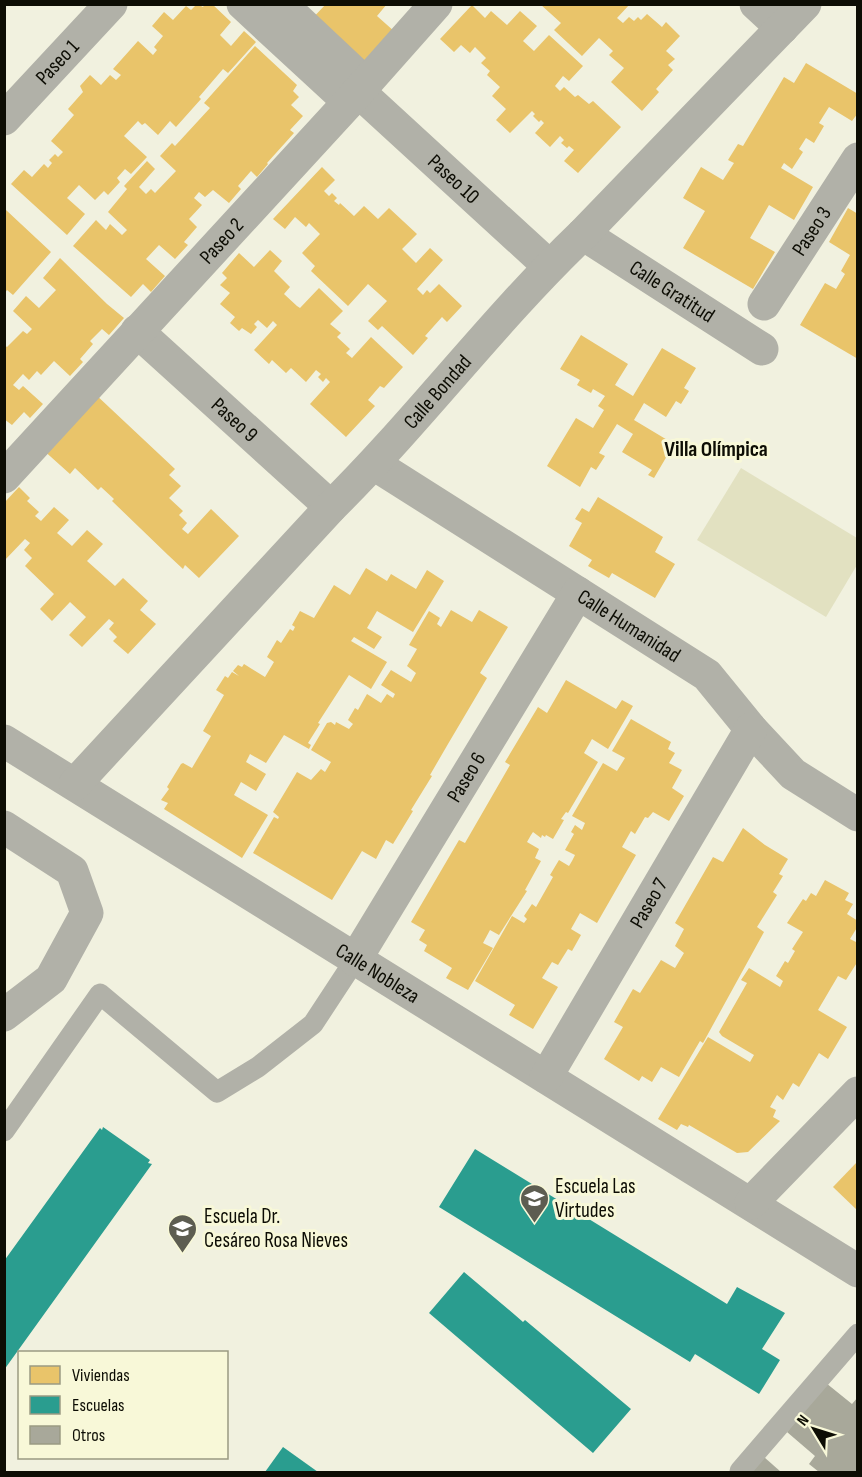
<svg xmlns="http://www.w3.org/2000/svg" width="862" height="1477" viewBox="0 0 862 1477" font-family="'Sofia Sans Condensed',sans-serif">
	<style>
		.green { fill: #e2e1c1 }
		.homes { fill: #e9c46a }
		.schools { fill: #2a9d8f }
		.building { fill: #a8a89a }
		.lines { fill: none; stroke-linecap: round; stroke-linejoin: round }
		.service { stroke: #b1b1a8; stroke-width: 21 }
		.minor { stroke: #b1b1a8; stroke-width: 33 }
		.labels { text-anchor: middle; stroke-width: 6; stroke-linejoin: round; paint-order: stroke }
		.street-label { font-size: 21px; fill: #0d0d04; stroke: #f8f8d8 }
		.poi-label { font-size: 21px; fill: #0d0d04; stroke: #f8f8d8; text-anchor: start }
		.neighbourhood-label { font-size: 22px; font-weight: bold; fill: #0d0d04; stroke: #f8f8d8 }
	</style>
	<rect width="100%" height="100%" fill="#f1f1df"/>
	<!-- green -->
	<path class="green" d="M741 468 857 538V565L826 617 697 540Z"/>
	<!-- homes -->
	<g class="homes">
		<path d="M197 4 203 7 205 4H212L231 22 220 35 231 46 244 31 256 42 228 73 223 69 199 97 201 99 176 127 170 121 158 135 145 123 142 125 138 121 124 136 147 157 131 174 125 169 117 178 120 182 108 195 104 191 95 200 79 185 67 198 85 214 67 235 11 184 24 170 32 177 44 164 48 168 52 163 49 160 55 154 58 157 63 152 51 141 74 115 68 109 83 92 80 86 90 75 101 85 110 75 116 80 121 75 113 69 138 41 153 55 157 50 154 47 163 36 152 26 164 12 173 20 186 6 191 10Z"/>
		<path d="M326 4H387L377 16 395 32 360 70 309 22Z"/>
		<path d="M540 4H630L617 18 623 23 629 17 634 21 638 17 641 20 647 14 662 27 666 22 680 36 666 51 675 59 668 65 673 70 656 89 659 92 642 111 611 82 624 68 609 55 613 51 599 38 582 56 554 30 561 23Z"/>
		<path d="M472 5 485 18 491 11 507 25 520 11 537 26 523 41 534 51 549 35 583 66 569 81 563 76 555 86 560 91 564 87 575 97 578 95 589 104 593 101 621 127 578 173 564 161 574 150 569 146 567 148 561 143 564 140 560 136 550 147 535 133 544 123 541 120 539 122 533 116 535 114 532 111 510 133 496 120 506 109 492 96 500 87 487 75 490 71 481 63 486 58 475 47 470 53 461 45 454 52 440 39Z"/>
		<path d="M255 46 297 85 293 91 299 97 291 105 303 116 290 130 294 133 267 163 268 164 257 177 251 171 238 186 241 189 229 203 213 190 205 197 199 192 194 198 202 205 189 219 197 227 184 242 188 245 175 259 159 245 146 259 165 276 151 292 143 284 131 297 73 246 96 220 106 230 110 224 122 235 127 230 108 212 127 189 124 186 147 161 155 169 139 187 146 194 151 189 155 193 176 171 160 156 172 143 175 146 210 108 204 103Z"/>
		<path d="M806 63 858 94V113L852 121 829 107 819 123 824 126 814 143 806 138 799 149 803 152 792 169 784 163 781 168 813 187 794 220 769 205 750 238 775 252 753 289 683 248 705 211 683 198 701 167 723 180 734 163 728 160 738 144 743 146 784 77 794 83Z"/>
		<path d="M322 167 335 180 324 191 329 196 332 193 337 198 334 201 339 205 340 203 354 216 364 206 378 219 389 208 417 234 402 249 416 263 430 248 443 260 417 289 423 295 427 290 430 293 439 284 462 306 447 322 442 317 425 336 428 338 413 355 382 326 378 330 368 321 387 301 368 284 348 306 311 271 315 266 302 253 320 234 309 223 306 227 295 217 285 229 273 219Z"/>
		<path d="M848 208 858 214V359L800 325 825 283 836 289 845 274 841 271 850 255 829 242Z"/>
		<path d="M6 210 51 252 13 295 7 290 5 293V212Z"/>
		<path d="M270 250 282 261 274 271 290 287 284 294 297 306 300 308 319 288 343 311 330 324 341 333 337 337 350 349 346 353 352 358 371 337 403 367 384 388 380 386 368 400 375 406 346 437 310 404 330 382 326 378 323 382 318 377 321 374 316 370 306 382 291 368 286 373 272 360 269 364 254 350 277 325 273 321 267 328 258 320 254 324 257 327 251 334 242 328 239 331 230 323 235 317 220 304 230 293 220 285 227 278 222 273 239 253 254 267Z"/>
		<path d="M60 258 107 304 124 318 109 335 102 329 90 341 93 344 80 359 83 362 70 376 54 361 41 375 37 371 29 380 23 374 13 385 19 390 23 386 43 404 30 418 24 412 12 425 4 419V345L7 347 23 331 27 334 32 329 13 311 26 296 39 308 56 290 43 278Z"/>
		<path d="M581 335 628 364 615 385 633 396 662 348 696 368 684 388 689 391 681 404 676 401 666 417 644 403 634 420 674 444 654 478 648 475 652 470 622 452 633 434 617 424 599 453 605 456 596 470 591 467 580 487 547 466 576 418 593 428 604 410 598 406 605 396 593 389 591 393 577 385 580 380 560 369Z"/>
		<path d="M94 393 175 469 169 475 181 486 169 498 183 511 179 515 187 523 182 529 188 534 211 509 239 536 199 578 185 565 183 569 168 555 112 501 114 499 101 487 98 490 75 468 70 474 41 448Z"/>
		<path d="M19 487 30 498 27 501 39 512 35 516 41 521 54 507 69 520 57 533 72 546 87 530 103 544 87 561 115 586 123 578 148 601 140 610 156 624 128 654 113 641 117 637 109 629 114 623 109 619 82 647 69 635 86 617 70 602 52 621 40 609 54 594 25 566 32 558 24 550 30 543 25 539 4 561V503Z"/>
		<path d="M598 497 663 537 655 552 675 564 655 598 612 573 609 578 588 566 592 560 569 546 582 523 575 519 582 508 589 512Z"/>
		<path d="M366 568 387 581 391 574 416 589 427 570 444 581 413 632 377 611 367 628 382 637 374 649 354 637 351 641 387 662 371 689 349 675 318 723 320 724 308 743 311 745 309 749 284 735 266 763 250 754 246 762 266 774 256 791 241 782 234 795 268 815 242 858 164 809 168 803 161 800 169 789 167 787 181 764 183 763 192 768 211 736 203 731 224 695 216 690 225 676 228 678 232 672 239 676 233 671 238 665 242 667 244 664 265 677 274 662 267 657 277 640 281 643 290 629 293 631 295 627 292 625 300 611 314 618 334 585 350 595Z"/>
		<path d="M451 610 472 622 479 610 508 627 480 673 487 678 448 744 430 775 432 776 411 810 413 811 393 844 386 840 376 859 362 851 332 900 253 853 274 817 278 819 279 817 273 812 297 772 311 780 321 769 325 772 331 762 311 750 327 723 331 722 335 725 336 722 349 729 353 724 348 720 355 708 358 710 367 694 381 703 387 694 393 698 395 694 381 685 391 670 411 682 416 673 407 666 417 649 409 645 429 611 440 618 437 624 441 627Z"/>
		<path d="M566 680 616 709 622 700 633 706 608 749 592 739 584 753 598 762 568 813 566 812 561 819 564 820 553 839 546 835 545 837 542 835 541 838 533 832 531 835 527 842 539 849 535 858 541 861 525 890 527 891 499 935 490 930 483 943 493 948 468 990 446 978 452 968 424 951 427 945 419 940 425 930 411 922 459 840 465 843 510 765 505 762 538 707 547 713Z"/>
		<path d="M631 719 671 742 668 749 675 753 669 763 682 770 672 788 684 796 669 821 653 812 648 818 645 817 635 834 631 831 622 847 636 855 597 923 580 913 571 929 581 935 572 951 568 949 558 965 552 962 542 978 558 987 533 1029 509 1015 515 1005 475 981 512 916 524 923 527 919 524 916 532 904 536 907 553 877 550 875 559 860 569 866 572 861 575 855 565 850 574 834 571 832 575 825 582 830 585 823 572 816 603 763 617 771 625 758 612 751Z"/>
		<path d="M743 828 765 845 788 859 779 874 783 876 773 892 777 895 757 927 764 932 703 1043 700 1041 679 1077 661 1067 652 1082 642 1076 639 1081 604 1059 623 1027 614 1022 633 989 640 993 661 960 675 968 684 953 675 946 684 929 675 923 713 857 723 862Z"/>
		<path d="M825 880 849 893 845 900 853 904 847 914 858 921V926L850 939 858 943V961L846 980 838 976 818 1010 847 1027 828 1059 819 1053 799 1087 793 1083 783 1100 777 1095 770 1107 776 1110 773 1117 780 1121 748 1152 737 1153 689 1125 688 1127 681 1124 677 1130 658 1119 708 1037 750 1062 754 1055 722 1036 719 1032 747 983 741 980 749 968 780 987 783 981 776 976 785 961 788 963 795 951 792 949 803 932 787 923 803 899 806 901 811 893 816 896Z"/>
		<path d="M858 1161V1211L833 1187Z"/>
	</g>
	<!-- schools -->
	<g class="schools">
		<path d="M103 1127 150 1160 148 1163 152 1164 4 1370V1261L100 1128 102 1130Z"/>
		<path d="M475 1149 727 1304 737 1287 785 1313 762 1349 780 1360 759 1394 695 1354 690 1362 439 1207Z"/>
		<path d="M464 1272 515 1315 523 1322 525 1320 631 1409 593 1453 429 1313Z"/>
		<path d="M283 1447 318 1472H265Z"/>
	</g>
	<!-- building -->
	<g class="building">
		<path d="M826 1383 852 1404 858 1397V1472H819L809 1464 815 1456 787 1432Z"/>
		<path d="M764 1457 781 1472H750Z"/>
	</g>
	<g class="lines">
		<!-- service -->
		<g class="service">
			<path d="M4 1131 100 994 217 1092 258 1067 313 1024 355 960"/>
			<path d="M740 1471 858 1334"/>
		</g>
		<!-- minor -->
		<g class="minor">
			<path d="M243 4 349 102"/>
			<path d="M281 4 365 83"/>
			<path d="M756 4 782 28"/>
			<path id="s1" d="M358 91 549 266"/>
			<path id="s2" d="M4 119 111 4"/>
			<path id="s3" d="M583 234 762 349"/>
			<path id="s4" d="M764 304 858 159"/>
			<path id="s5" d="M137 331 331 507"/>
			<path id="s6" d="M374 464 707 675 751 729 793 774 858 815"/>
			<path id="s7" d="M4 477 349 102 436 4"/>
			<path id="s8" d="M4 741 858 1271"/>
			<path id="s9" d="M75 784 331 507C419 420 493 320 583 234L805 4"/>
			<path d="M4 827 72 871 87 913 51 979 4 1015"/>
			<path id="s10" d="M355 960 578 593"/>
			<path id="s11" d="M546 1077 751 729"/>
			<path d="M751 1203 858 1093"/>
		</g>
	</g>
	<!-- icons -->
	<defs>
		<symbol id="school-pin" viewBox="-11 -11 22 30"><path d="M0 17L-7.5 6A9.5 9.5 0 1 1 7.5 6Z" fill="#5d5d51" stroke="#f8f8d8"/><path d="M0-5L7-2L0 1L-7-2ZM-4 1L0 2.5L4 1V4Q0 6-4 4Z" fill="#fff"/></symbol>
	</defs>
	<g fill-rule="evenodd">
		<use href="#school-pin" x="518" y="1182" width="33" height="45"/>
		<use href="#school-pin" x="166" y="1212" width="33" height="45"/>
	</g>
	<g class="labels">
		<!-- street labels -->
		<g class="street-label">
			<text dy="7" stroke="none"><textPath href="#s2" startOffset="78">Paseo 1</textPath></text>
			<text dy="7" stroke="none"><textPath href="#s1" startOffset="130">Paseo 10</textPath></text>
			<text dy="7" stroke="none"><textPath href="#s4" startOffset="87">Paseo 3</textPath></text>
			<text dy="7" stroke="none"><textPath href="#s7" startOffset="321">Paseo 2</textPath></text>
			<text dy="7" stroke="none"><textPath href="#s3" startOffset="106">Calle Gratitud</textPath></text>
			<text dy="7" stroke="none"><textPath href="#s9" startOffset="534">Calle Bondad</textPath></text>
			<text dy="7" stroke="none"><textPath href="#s5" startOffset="132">Paseo 9</textPath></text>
			<text dy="7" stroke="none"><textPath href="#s6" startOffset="302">Calle Humanidad</textPath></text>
			<text dy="7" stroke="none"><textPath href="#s10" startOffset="214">Paseo 6</textPath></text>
			<text dy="7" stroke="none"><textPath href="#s11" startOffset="202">Paseo 7</textPath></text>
			<text dy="7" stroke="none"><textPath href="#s8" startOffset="440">Calle Nobleza</textPath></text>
		</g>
		<!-- poi labels -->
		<g class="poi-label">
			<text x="555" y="1193">Escuela Las<tspan x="555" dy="24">Virtudes</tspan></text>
			<text x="204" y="1223">Escuela Dr.<tspan x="204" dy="24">Cesáreo Rosa Nieves</tspan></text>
		</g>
		<!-- neighbourhood labels -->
		<g class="neighbourhood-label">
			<text x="716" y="456">Villa Olímpica</text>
		</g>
	</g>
	<!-- border -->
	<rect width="862" height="1477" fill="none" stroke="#0d0d04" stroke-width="12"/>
	<!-- legend -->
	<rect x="18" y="1351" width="210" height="108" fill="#f8f8d8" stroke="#9a9a83" stroke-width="1.5"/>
	<rect x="30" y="1366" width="30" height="18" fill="#e9c46a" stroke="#9a9a83" stroke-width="1.5"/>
	<text x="72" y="1381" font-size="18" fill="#0d0d04">Viviendas</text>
	<rect x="30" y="1396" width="30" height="18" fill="#2a9d8f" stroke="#9a9a83" stroke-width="1.5"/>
	<text x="72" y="1411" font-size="18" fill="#0d0d04">Escuelas</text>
	<rect x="30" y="1426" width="30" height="18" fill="#a8a89a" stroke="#9a9a83" stroke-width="1.5"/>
	<text x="72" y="1441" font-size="18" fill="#0d0d04">Otros</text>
	<!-- north arrow -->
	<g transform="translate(814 1429) rotate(308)" stroke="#f8f8d8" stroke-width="4.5" paint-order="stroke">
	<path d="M0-4.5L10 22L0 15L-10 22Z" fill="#0d0d04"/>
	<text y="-9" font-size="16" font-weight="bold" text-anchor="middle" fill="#0d0d04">N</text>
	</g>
</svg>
